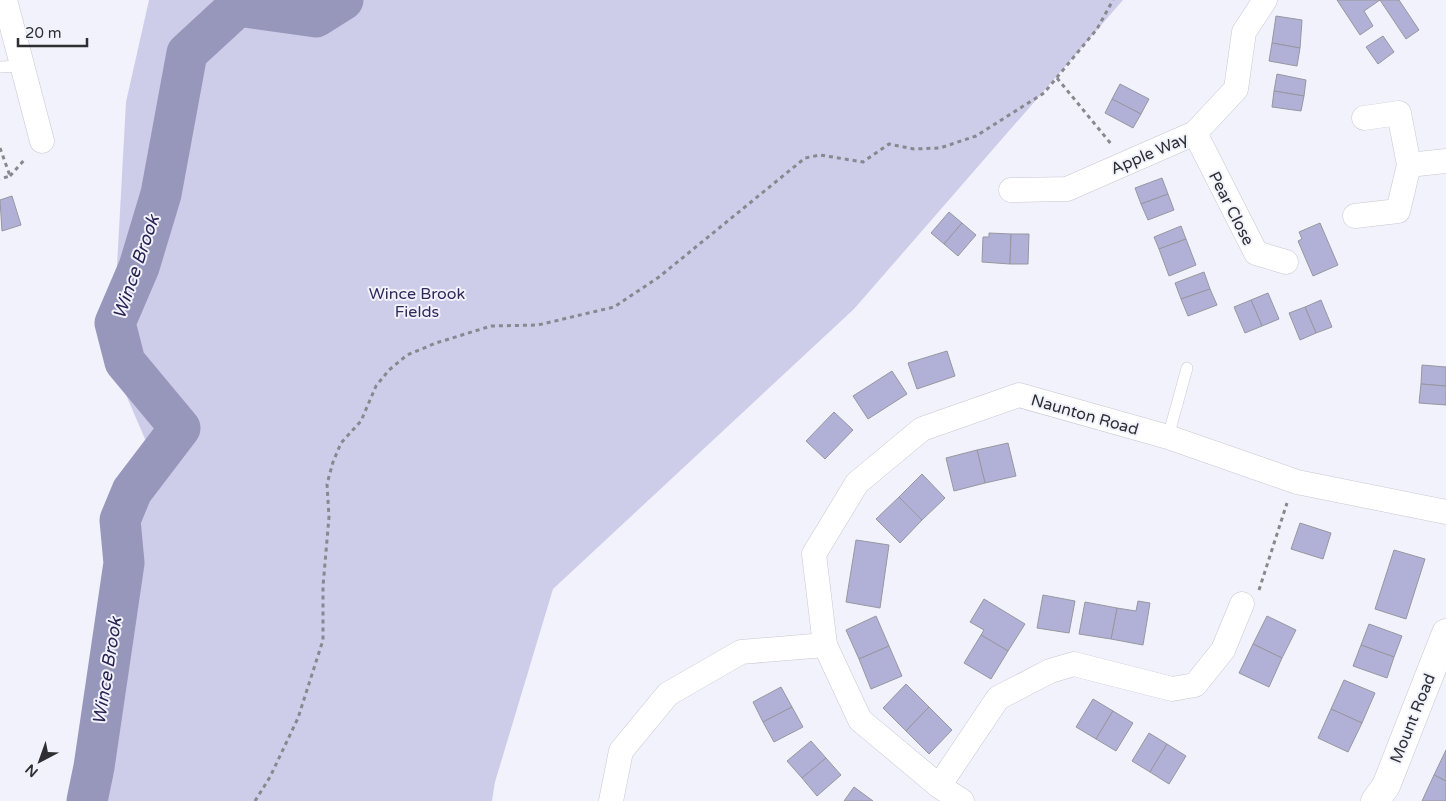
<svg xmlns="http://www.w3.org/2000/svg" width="1446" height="801" viewBox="0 0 1446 801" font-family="'Varela Round',sans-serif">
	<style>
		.green { fill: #cdcde9 }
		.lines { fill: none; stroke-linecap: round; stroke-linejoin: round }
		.river { stroke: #9796bb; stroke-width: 41 }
		.building { fill: #b1b1d7; stroke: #9797a0 }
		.service-casing { stroke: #c7c7d1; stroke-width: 12 }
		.minor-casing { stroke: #c7c7d1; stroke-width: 25 }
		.tertiary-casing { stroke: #c7c7d1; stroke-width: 29 }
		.path { stroke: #88888f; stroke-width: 3; stroke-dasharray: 4 4; stroke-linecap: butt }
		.service { stroke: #fff; stroke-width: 11 }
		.minor { stroke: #fff; stroke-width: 24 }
		.tertiary { stroke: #fff; stroke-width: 28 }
		.labels { text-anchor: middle; stroke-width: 4; stroke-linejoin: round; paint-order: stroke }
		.street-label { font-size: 16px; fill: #2f2f33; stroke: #f2f2fc }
		.park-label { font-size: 16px; fill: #2f295a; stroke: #f2f2fc }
		.water-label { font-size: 18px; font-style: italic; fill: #292252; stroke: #f2f2fc }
	</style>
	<rect width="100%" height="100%" fill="#f2f2fc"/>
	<!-- green -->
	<path class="green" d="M149 0H1123L854 309 553 589 495 782 492 801H73L89 738 108 633 112 548 110 511 151 453 102 339 116 284 126 102Z"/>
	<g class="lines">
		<!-- river -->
		<path class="river" d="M87 801 94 767 124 563 120 520 132 491 180 428 125 362 115 323 139 267 161 194 187 53 238 6 316 17 343 0"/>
	</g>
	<!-- building -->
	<g class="building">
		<path d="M1337 0H1399L1419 30 1406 39 1380 0 1364 11 1373 26 1360 35Z"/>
		<path d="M1276 16 1302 20 1300 48 1272 43Z"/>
		<path d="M1383 36 1394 52 1378 64 1366 47Z"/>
		<path d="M1272 43 1300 48 1297 66 1269 61Z"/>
		<path d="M1277 74 1306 80 1304 96 1274 91Z"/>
		<path d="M1120 84 1149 99 1141 114 1112 99Z"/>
		<path d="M1274 91 1304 96 1301 111 1272 107Z"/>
		<path d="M1112 99 1141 114 1133 128 1105 113Z"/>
		<path d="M1162 178 1168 194 1141 204 1135 188Z"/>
		<path d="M1168 194 1174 210 1148 220 1141 204Z"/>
		<path d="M12 196 21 225 2 231 0 200Z"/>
		<path d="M949 212 962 223 944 244 931 233Z"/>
		<path d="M962 223 976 235 958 256 944 244Z"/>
		<path d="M1320 223 1338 265 1313 276 1298 241 1302 239 1299 232Z"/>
		<path d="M1181 226 1186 239 1159 249 1154 237Z"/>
		<path d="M989 233 1011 234 1010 264 982 262 983 237H989Z"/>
		<path d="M1011 234H1029L1028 264H1010Z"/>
		<path d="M1186 239 1196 265 1169 276 1159 249Z"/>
		<path d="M1204 272 1210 289 1181 299 1175 283Z"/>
		<path d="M1210 289 1217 305 1188 316 1181 299Z"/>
		<path d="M1268 293 1279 319 1262 326 1251 300Z"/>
		<path d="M1251 300 1262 326 1245 333 1234 307Z"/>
		<path d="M1321 300 1332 327 1316 333 1305 307Z"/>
		<path d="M1305 307 1316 333 1300 340 1289 313Z"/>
		<path d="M947 351 955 376 917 389 908 363Z"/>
		<path d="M1422 365 1446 367V386L1421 384Z"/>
		<path d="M892 371 907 394 868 419 853 396Z"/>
		<path d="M1421 384 1446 386V405L1419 403Z"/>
		<path d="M834 412 853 430 825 459 806 441Z"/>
		<path d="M1008 443 1016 476 985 483 977 450Z"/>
		<path d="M977 450 985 483 954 491 946 458Z"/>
		<path d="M922 474 945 498 922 520 899 497Z"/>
		<path d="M899 497 922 520 900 543 876 519Z"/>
		<path d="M1300 523 1331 533 1323 559 1291 549Z"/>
		<path d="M856 540 889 545 880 608 846 602Z"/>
		<path d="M1394 550 1425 559 1406 619 1375 609Z"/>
		<path d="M1043 595 1075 601 1069 633 1037 628Z"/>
		<path d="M984 599 1025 624 1008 651 981 635 984 630 970 622Z"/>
		<path d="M1138 601 1150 603 1143 645 1111 639 1117 608 1136 611Z"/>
		<path d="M1085 602 1117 608 1111 639 1079 634Z"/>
		<path d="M876 616 889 646 859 659 846 630Z"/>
		<path d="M1267 616 1296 630 1282 658 1253 644Z"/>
		<path d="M1369 624 1402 636 1394 657 1361 645Z"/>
		<path d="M981 635 1008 651 991 679 964 663Z"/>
		<path d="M1253 644 1282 658 1269 687 1239 673Z"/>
		<path d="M1361 645 1394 657 1387 678 1353 666Z"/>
		<path d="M889 646 902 676 871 689 859 659Z"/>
		<path d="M1344 680 1375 693 1362 723 1331 709Z"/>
		<path d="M906 684 929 707 906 731 883 708Z"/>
		<path d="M781 687 792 707 763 722 753 702Z"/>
		<path d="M1093 699 1113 711 1096 739 1076 727Z"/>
		<path d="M792 707 803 727 774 742 763 722Z"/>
		<path d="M929 707 952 730 929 754 906 731Z"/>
		<path d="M1331 709 1362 723 1348 752 1318 738Z"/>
		<path d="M1113 711 1133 723 1116 751 1096 739Z"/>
		<path d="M1149 733 1167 744 1150 772 1132 761Z"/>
		<path d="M811 741 826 758 802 778 787 761Z"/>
		<path d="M1167 744 1186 756 1169 784 1150 772Z"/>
		<path d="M1446 750V781L1434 775Z"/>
		<path d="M826 758 841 775 817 796 802 778Z"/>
		<path d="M1434 775 1446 781V801H1422Z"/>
		<path d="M854 787 873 801H844Z"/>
	</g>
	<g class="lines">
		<defs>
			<g id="service">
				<path d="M0 67 22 66"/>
				<path d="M1168 437 1187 368"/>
			</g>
			<g id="minor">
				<path d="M5 0 42 141"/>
				<path d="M1195 133 1256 253 1286 262"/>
				<path d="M1409 165 1446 161"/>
				<path d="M1011 190 1067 189 1195 133 1236 89 1244 32 1265 0"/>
				<path d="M1355 216 1398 211 1409 165 1399 113 1364 118"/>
				<path d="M939 786 998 698 1050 671 1074 664 1172 689 1195 685 1223 650 1242 604"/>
				<path d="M611 801 621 751 668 694 741 652 825 645"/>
				<path d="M962 801 939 786 860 720 825 645 814 554 857 483 922 429 1019 395 1168 437 1297 482 1446 512"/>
			</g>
			<path id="tertiary" d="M1375 801 1386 786 1446 633"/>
		</defs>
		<!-- service casing -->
		<use href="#service" class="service-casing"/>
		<!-- minor casing -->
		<use href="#minor" class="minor-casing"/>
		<!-- tertiary casing -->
		<use href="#tertiary" class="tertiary-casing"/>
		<!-- path -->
		<g class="path">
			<path d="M1057 78 1112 145"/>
			<path d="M0 148 10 176 0 179"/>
			<path d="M10 176 26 158"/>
			<path d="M1259 590 1287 503"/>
			<path d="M255 801 270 777 298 718 323 640V586L329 517 327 484 333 462 341 443 361 421 376 386 389 370 407 355 436 343 491 326 538 325 614 307 659 277 805 158 820 155 863 162 889 144 914 149 940 148 976 136 1044 93 1097 29 1113 0"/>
		</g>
		<!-- service -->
		<use href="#service" class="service"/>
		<!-- minor -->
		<use href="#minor" class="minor"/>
		<!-- tertiary -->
		<use href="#tertiary" class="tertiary"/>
	</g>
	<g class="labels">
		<!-- street labels -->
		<g class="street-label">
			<text transform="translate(1149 153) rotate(-23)" y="6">Apple Way</text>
			<text transform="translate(1232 208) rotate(63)" y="6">Pear Close</text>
			<text transform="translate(1085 414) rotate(16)" y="6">Naunton Road</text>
			<text transform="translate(1412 718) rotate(-68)" y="6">Mount Road</text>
		</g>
		<!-- park labels -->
		<g class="park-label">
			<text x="417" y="299">Wince Brook<tspan x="417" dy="18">Fields</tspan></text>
		</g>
		<!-- water labels -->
		<g class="water-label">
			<text transform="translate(136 267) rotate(-71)" y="6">Wince Brook</text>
			<text transform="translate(107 671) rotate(-81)" y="6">Wince Brook</text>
		</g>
	</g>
	<!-- north arrow -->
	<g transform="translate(40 761) rotate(221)" stroke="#f2f2fc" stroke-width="4" paint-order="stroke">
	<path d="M0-4L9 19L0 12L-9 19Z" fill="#2f2f33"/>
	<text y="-8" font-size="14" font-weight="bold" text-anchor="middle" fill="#2f2f33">N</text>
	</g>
	<!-- scale -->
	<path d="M18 38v8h69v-8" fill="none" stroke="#2f2f33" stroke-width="2.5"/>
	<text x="25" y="38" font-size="15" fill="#2f2f33" stroke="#f2f2fc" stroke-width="4" paint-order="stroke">20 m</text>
</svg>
